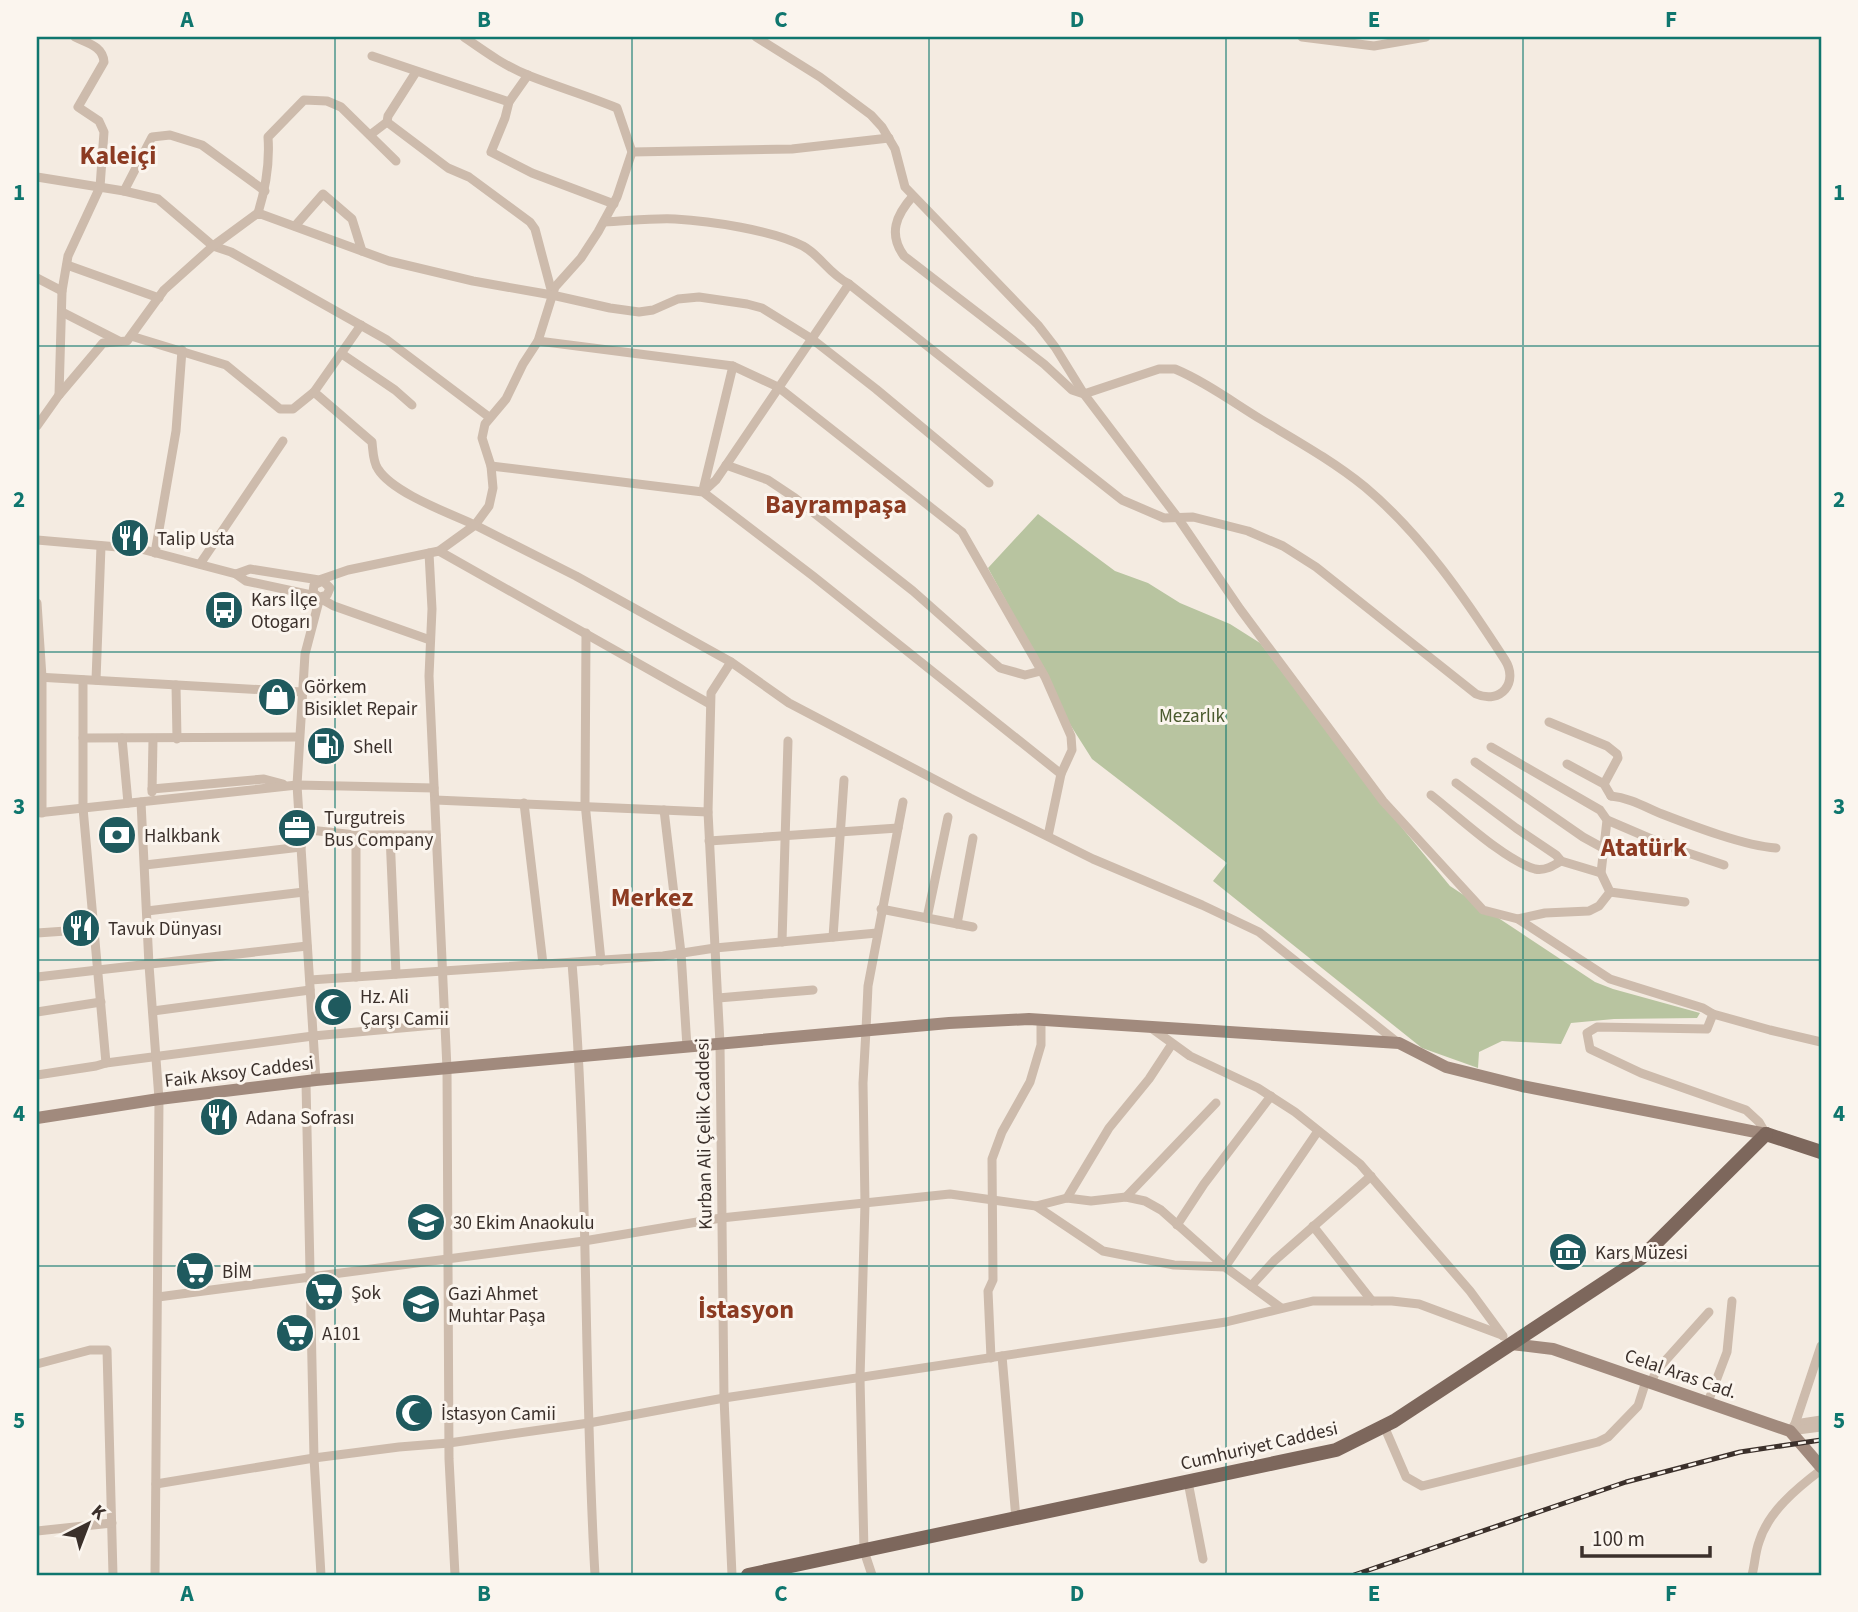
<svg xmlns="http://www.w3.org/2000/svg" width="1858" height="1612" viewBox="0 0 1858 1612" font-family="'Source Sans 3',sans-serif">
	<style>
		.green { fill: #b8c4a0 }
		.lines { fill: none; stroke-linecap: round; stroke-linejoin: round }
		.street { stroke: #cdbbac; stroke-width: 9 }
		.secondary { stroke: #a18a7d; stroke-width: 12 }
		.primary { stroke: #7d675c; stroke-width: 14 }
		.rail-casing { stroke: #3b302b; stroke-width: 5 }
		.rail { stroke: #fbf5ee; stroke-width: 2.5; stroke-dasharray: 8; stroke-linecap: butt }
		.grid { fill: none; stroke: #0f766e; stroke-width: 2; stroke-opacity: 0.55 }
		.labels { text-anchor: middle; stroke-width: 6; stroke-linejoin: round; paint-order: stroke }
		.poi-label { font-size: 19px; fill: #3b302b; stroke: #fbf5ee; text-anchor: start }
		.park-label { font-size: 19px; fill: #4a5a2e; stroke: #fbf5ee }
		.street-label { font-size: 19px; fill: #3b302b; stroke: #fbf5ee }
		.district-label { font-size: 26px; font-weight: bold; fill: #8c3b22; stroke: #fbf5ee }
		.neatline { fill: none; stroke: #0f766e; stroke-width: 2.5 }
		.grid-label { font-size: 23px; text-anchor: middle; font-weight: bold; fill: #0f766e }
	</style>
	<rect width="100%" height="100%" fill="#f4ebe1"/>
	<!-- green -->
	<path class="green" d="M1038 514 1115 571 1148 583 1180 603 1230 624 1260 643 1403 829 1450 886 1595 982 1613 989 1700 1013 1697 1018 1614 1019 1571 1023 1561 1044 1502 1041 1479 1052 1478 1068 1422 1048 1213 881 1227 863 1092 759 1066 718 1044 670 988 568Z"/>
	<g class="lines">
		<!-- street -->
		<g class="street">
			<path d="M464 37C484 51 506 67 530 76 558 87 588 96 617 108L632 152 617 197 598 232 581 258 555 287 538 341 523 364 506 399 485 424 482 438 491 466 493 488 489 506 475 525 576 576 731 662 789 703 970 798 1093 859 1202 905 1259 932 1397 1042"/>
			<path d="M756 37 820 77 871 115 882 127 895 149 905 187 1038 325 1055 347 1084 394 1178 518 1240 609 1383 801 1483 910 1518 919 1610 979 1703 1008 1713 1014 1707 1029 1597 1027 1587 1033 1590 1049 1641 1073 1746 1110 1759 1122 1766 1134"/>
			<path d="M1302 37 1374 46 1426 37"/>
			<path d="M372 56 509 102"/>
			<path d="M528 75 509 102 505 118 491 152 532 173 614 204"/>
			<path d="M387 122 448 168 469 177 530 222 535 229 552 293"/>
			<path d="M370 135 387 122 388 116 416 72"/>
			<path d="M632 152 792 149 889 138"/>
			<path d="M37 177 124 191 158 199 213 246 231 252 387 340 489 417"/>
			<path d="M124 191 152 137 170 135 202 145 265 191"/>
			<path d="M258 213C266 187 270 164 268 137L304 100 327 101 341 107 396 161"/>
			<path d="M604 222C627 221 652 218 675 219 710 221 772 230 803 246 821 256 828 273 849 284L1122 500 1164 518 1193 517 1248 531 1283 546 1316 567 1476 694C1501 705 1519 682 1505 660 1465 598 1422 535 1365 487 1333 461 1297 441 1262 420 1234 403 1206 382 1175 369H1159L1084 394 1072 390 1044 364 904 256C888 234 896 215 913 196"/>
			<path d="M295 226 323 194 352 219 362 251"/>
			<path d="M67 265 159 298"/>
			<path d="M37 278 62 291"/>
			<path d="M62 312 119 341"/>
			<path d="M131 336 226 365 280 409H293L314 392 361 325"/>
			<path d="M538 341 733 366 778 387 962 532 1045 677 1071 736 1072 750 1061 774 1048 836"/>
			<path d="M342 354 395 390 412 405"/>
			<path d="M59 395 62 291 68 256 100 187 104 132 99 121 78 107 104 62C103 46 87 43 75 37"/>
			<path d="M37 426 59 395 103 343 127 341 164 290 213 246 258 213 389 261 473 281 552 295 610 308 639 312 653 310 678 299 699 297 747 304 762 308 812 339 876 389 989 483"/>
			<path d="M726 465 768 480 795 498 913 591 1000 668 1025 675 1041 671"/>
			<path d="M491 466 703 492 813 576 1061 774"/>
			<path d="M703 490 733 366"/>
			<path d="M703 492 716 480 849 284"/>
			<path d="M37 540 141 549 236 574 250 569 319 580 348 570 439 551 475 525C449 513 393 493 378 469 373 462 373 451 372 442L314 392"/>
			<path d="M439 551 710 704"/>
			<path d="M155 553 176 431 182 350"/>
			<path d="M429 553 432 609 429 676 447 1069 449 1459 455 1575"/>
			<path d="M200 564 283 441"/>
			<path d="M236 574 246 581 316 596"/>
			<path d="M37 603 42 677V813"/>
			<path d="M586 633 585 803 601 961"/>
			<path d="M731 662 711 693 708 812 720 1044 724 1398 732 1575"/>
			<path d="M37 677 302 692"/>
			<path d="M83 680V808L106 1063 313 1036 445 1024"/>
			<path d="M96 680 101 546"/>
			<path d="M176 685 177 739"/>
			<path d="M1549 722 1607 746 1617 754 1618 758 1604 784"/>
			<path d="M83 738 299 737"/>
			<path d="M122 738 128 803"/>
			<path d="M1491 747 1600 810 1607 820 1601 873 1610 892"/>
			<path d="M1475 762 1583 837 1603 848"/>
			<path d="M1567 764 1604 784 1611 796"/>
			<path d="M1456 783 1516 828 1556 855 1561 861 1601 873"/>
			<path d="M152 789 264 779 283 784"/>
			<path d="M152 792 153 739"/>
			<path d="M1431 795C1458 816 1504 860 1535 869 1545 871 1553 866 1561 861"/>
			<path d="M1611 796C1630 798 1645 807 1662 814 1693 826 1745 846 1776 848"/>
			<path d="M435 800 708 812"/>
			<path d="M141 802 149 965 159 1099 155 1575"/>
			<path d="M524 803 543 964"/>
			<path d="M664 810 681 953 687 1047"/>
			<path d="M37 813 297 785 434 788"/>
			<path d="M1607 820 1670 847 1724 865"/>
			<path d="M300 829 356 835H436"/>
			<path d="M390 835 396 974"/>
			<path d="M709 841 898 828"/>
			<path d="M145 865 301 847"/>
			<path d="M1610 892 1685 902"/>
			<path d="M881 909 973 927"/>
			<path d="M147 911 304 892"/>
			<path d="M927 918 948 817"/>
			<path d="M1518 919 1545 913 1589 911 1599 906 1610 892"/>
			<path d="M957 924 973 838"/>
			<path d="M37 933 95 929"/>
			<path d="M833 937 844 780"/>
			<path d="M782 942 788 741"/>
			<path d="M572 963C589 1166 583 1371 595 1575"/>
			<path d="M37 977 307 946"/>
			<path d="M356 977V835"/>
			<path d="M310 980 663 956 715 948 877 933"/>
			<path d="M718 998 813 990"/>
			<path d="M153 1011 310 990"/>
			<path d="M37 1012 101 1002"/>
			<path d="M1713 1014 1770 1030 1821 1042"/>
			<path d="M1150 1027 1190 1056 1258 1088 1295 1112 1360 1164 1470 1291 1503 1336"/>
			<path d="M37 1075 96 1066 106 1063"/>
			<path d="M316 1080 297 785 305 654 320 597 327 595 330 588 323 581 314 585 313 592C318 598 327 602 334 606L430 640"/>
			<path d="M306 1083 314 1458 321 1575"/>
			<path d="M1126 1197 1216 1103"/>
			<path d="M1067 1198 1109 1128 1149 1079 1172 1044"/>
			<path d="M1036 1206 1067 1198 1091 1201 1126 1197 1145 1201 1161 1210 1225 1267 1318 1131"/>
			<path d="M1177 1225 1204 1184 1271 1096"/>
			<path d="M1313 1226 1372 1301"/>
			<path d="M1251 1286 1274 1261 1371 1176"/>
			<path d="M158 1297 584 1241 721 1218 950 1194 1036 1206 1103 1251 1174 1265 1225 1267 1281 1308"/>
			<path d="M1002 1356 1016 1519"/>
			<path d="M991 1358 988 1291 993 1280 992 1159 1002 1132 1030 1082 1041 1045V1020"/>
			<path d="M37 1364 90 1350H107L113 1575"/>
			<path d="M1651 1383 1656 1371 1709 1312"/>
			<path d="M1708 1402 1727 1352 1732 1301"/>
			<path d="M1795 1424 1821 1420"/>
			<path d="M1384 1426 1406 1477 1422 1486 1598 1442 1608 1437 1638 1406 1646 1381"/>
			<path d="M1790 1431 1795 1424 1821 1346"/>
			<path d="M1790 1431 1821 1427"/>
			<path d="M1188 1482 1203 1559"/>
			<path d="M156 1484 314 1458 399 1447 449 1443 589 1423 724 1398 1226 1322 1313 1301H1392L1419 1304 1502 1335"/>
			<path d="M37 1531 112 1523"/>
			<path d="M872 1575 864 1551 860 1378 865 1204 863 1083 866 1030 868 986 903 802"/>
			<path d="M1752 1575C1755 1564 1755 1553 1759 1542 1768 1512 1797 1488 1821 1470"/>
		</g>
		<!-- secondary -->
		<g class="secondary">
			<path d="M37 1118 159 1099 316 1080 949 1023 1029 1019 1399 1043 1446 1067 1522 1086 1766 1134"/>
			<path d="M1511 1344 1553 1349 1790 1431 1821 1467"/>
		</g>
		<!-- primary -->
		<g class="primary">
			<path d="M1766 1134 1821 1152"/>
			<path d="M748 1575 1336 1450 1394 1421 1640 1259 1766 1134"/>
		</g>
		<defs>
			<path id="rail" d="M1354 1575 1626 1482 1740 1452 1821 1440"/>
		</defs>
		<!-- rail casing -->
		<use href="#rail" class="rail-casing"/>
		<!-- rail -->
		<use href="#rail" class="rail"/>
	</g>
	<!-- grid -->
	<path class="grid" d="M335 37V1575M632 37V1575M929 37V1575M1226 37V1575M1523 37V1575M37 346H1821M37 652H1821M37 960H1821M37 1266H1821"/>
	<!-- icons -->
	<defs>
		<symbol id="restaurant-disc" viewBox="-11 -11 22 22"><circle r="9.5" fill="#1f5a5e" stroke="#fbf5ee"/><path d="M-5-6h1v4h1v-4h1v4h1v-4h1v5L-1.5 .5V6h-2V.5L-5-1ZM5-6V6H3V1.5H1.5Q1.5-4 5-6Z" fill="#fff"/></symbol>
		<symbol id="bus-disc" viewBox="-11 -11 22 22"><circle r="9.5" fill="#1f5a5e" stroke="#fbf5ee"/><path d="M-5-6H5V4H4V6H2V4H-2V6H-4V4H-5ZM-3.5-4V0h7V-4ZM-3.5 1.2v1.5H-2V1.2ZM2 1.2v1.5H3.5V1.2Z" fill="#fff"/></symbol>
		<symbol id="shop-disc" viewBox="-11 -11 22 22"><circle r="9.5" fill="#1f5a5e" stroke="#fbf5ee"/><path d="M-5-2.5h2.3a2.7 3.5 0 0 1 5.4 0H5L5.5 6h-11ZM-1.5-2.5h3a1.5 2.3 0 0 0-3 0Z" fill="#fff"/></symbol>
		<symbol id="fuel-disc" viewBox="-11 -11 22 22"><circle r="9.5" fill="#1f5a5e" stroke="#fbf5ee"/><path d="M-5.5-6h7V0h2V4h1.3V-2.5L3-4.5l.8-.8L6-3V5H2.5V1h-1V6h-7ZM-4.2-4.7v3.2H.2V-4.7Z" fill="#fff"/></symbol>
		<symbol id="office-disc" viewBox="-11 -11 22 22"><circle r="9.5" fill="#1f5a5e" stroke="#fbf5ee"/><path d="M-6-3h4V-5.5h4V-3h4V5H-6ZM-1-4.5V-3h2v-1.5ZM-6 0V1H6V0Z" fill="#fff"/></symbol>
		<symbol id="bank-disc" viewBox="-11 -11 22 22"><circle r="9.5" fill="#1f5a5e" stroke="#fbf5ee"/><path d="M-6-4H6V4H-6ZM0-2.3a2.3 2.3 0 1 0 0 4.6a2.3 2.3 0 1 0 0-4.6Z" fill="#fff"/></symbol>
		<symbol id="mosque-disc" viewBox="-11 -11 22 22"><circle r="9.5" fill="#1f5a5e" stroke="#fbf5ee"/><path d="M3.5-4.9A6 6 0 1 0 3.5 4.9A5 5 0 1 1 3.5-4.9Z" fill="#fff"/></symbol>
		<symbol id="school-disc" viewBox="-11 -11 22 22"><circle r="9.5" fill="#1f5a5e" stroke="#fbf5ee"/><path d="M0-5L7-2L0 1L-7-2ZM-4 1L0 2.5L4 1V4Q0 6-4 4Z" fill="#fff"/></symbol>
		<symbol id="museum-disc" viewBox="-11 -11 22 22"><circle r="9.5" fill="#1f5a5e" stroke="#fbf5ee"/><path d="M0-6L6-3V-2H-6V-3ZM-5-1h2V3h-2ZM-1-1h2V3h-2ZM3-1h2V3H3ZM-6 4H6V6H-6Z" fill="#fff"/></symbol>
		<symbol id="supermarket-disc" viewBox="-11 -11 22 22"><circle r="9.5" fill="#1f5a5e" stroke="#fbf5ee"/><path d="M-6-5.5h2.5l.6 2H6L4.5 2H-2.5L-4.4-4H-6ZM-1.5 3.2a1.3 1.3 0 1 0 .1 0ZM3 3.2a1.3 1.3 0 1 0 .1 0Z" fill="#fff"/></symbol>
	</defs>
	<g fill-rule="evenodd">
		<use href="#restaurant-disc" x="108" y="516" width="44" height="44"/>
		<use href="#bus-disc" x="202" y="588" width="44" height="44"/>
		<use href="#shop-disc" x="255" y="675" width="44" height="44"/>
		<use href="#fuel-disc" x="304" y="724" width="44" height="44"/>
		<use href="#office-disc" x="275" y="806" width="44" height="44"/>
		<use href="#bank-disc" x="95" y="813" width="44" height="44"/>
		<use href="#restaurant-disc" x="59" y="906" width="44" height="44"/>
		<use href="#mosque-disc" x="311" y="985" width="44" height="44"/>
		<use href="#restaurant-disc" x="197" y="1095" width="44" height="44"/>
		<use href="#school-disc" x="404" y="1200" width="44" height="44"/>
		<use href="#museum-disc" x="1546" y="1230" width="44" height="44"/>
		<use href="#supermarket-disc" x="173" y="1249" width="44" height="44"/>
		<use href="#supermarket-disc" x="302" y="1270" width="44" height="44"/>
		<use href="#school-disc" x="399" y="1282" width="44" height="44"/>
		<use href="#supermarket-disc" x="273" y="1311" width="44" height="44"/>
		<use href="#mosque-disc" x="392" y="1391" width="44" height="44"/>
	</g>
	<g class="labels">
		<!-- poi labels -->
		<g class="poi-label">
			<text x="157" y="545">Talip Usta</text>
			<text x="251" y="606">Kars İlçe<tspan x="251" dy="22">Otogarı</tspan></text>
			<text x="304" y="693">Görkem<tspan x="304" dy="22">Bisiklet Repair</tspan></text>
			<text x="353" y="753">Shell</text>
			<text x="324" y="824">Turgutreis<tspan x="324" dy="22">Bus Company</tspan></text>
			<text x="144" y="842">Halkbank</text>
			<text x="108" y="935">Tavuk Dünyası</text>
			<text x="360" y="1003">Hz. Ali<tspan x="360" dy="22">Çarşı Camii</tspan></text>
			<text x="246" y="1124">Adana Sofrası</text>
			<text x="453" y="1229">30 Ekim Anaokulu</text>
			<text x="1595" y="1259">Kars Müzesi̇</text>
			<text x="222" y="1278">BİM</text>
			<text x="351" y="1299">Şok</text>
			<text x="448" y="1300">Gazi Ahmet<tspan x="448" dy="22">Muhtar Paşa</tspan></text>
			<text x="322" y="1340">A101</text>
			<text x="441" y="1420">İstasyon Camii</text>
		</g>
		<!-- park labels -->
		<g class="park-label">
			<text x="1192" y="722">Mezarlık</text>
		</g>
		<!-- street labels -->
		<g class="street-label">
			<text transform="translate(239 1071) rotate(-7)" y="7">Faik Aksoy Caddesi</text>
			<text transform="translate(703 1134) rotate(-91)" y="7">Kurban Ali Çelik Caddesi</text>
			<text transform="translate(1681 1373) rotate(19)" y="7">Celal Aras Cad.</text>
			<text transform="translate(1259 1445) rotate(-13)" y="7">Cumhuriyet Caddesi</text>
		</g>
		<!-- district labels -->
		<g class="district-label">
			<text x="118" y="164">Kaleiçi</text>
			<text x="836" y="513">Bayrampaşa</text>
			<text x="1644" y="856">Atatürk</text>
			<text x="652" y="906">Merkez</text>
			<text x="746" y="1318">İstasyon</text>
		</g>
	</g>
	<!-- border -->
	<rect width="1858" height="1612" fill="none" stroke="#fbf5ee" stroke-width="77"/>
	<!-- north arrow -->
	<g transform="translate(88 1524) rotate(42)" stroke="#fbf5ee" stroke-width="5" paint-order="stroke">
	<path d="M0-5L12 26L0 18L-12 26Z" fill="#3b302b"/>
	<text y="-10" font-size="19" font-weight="bold" text-anchor="middle" fill="#3b302b">K</text>
	</g>
	<!-- scale -->
	<path d="M1582 1546v10h128v-10" fill="none" stroke="#3b302b" stroke-width="3.5"/>
	<text x="1592" y="1546" font-size="21" fill="#3b302b" stroke="#fbf5ee" stroke-width="5" paint-order="stroke">100 m</text>
	<rect x="38" y="38" width="1782" height="1536" class="neatline"/>
	<g class="grid-label">
		<text x="187" y="27">A</text>
		<text x="484" y="27">B</text>
		<text x="781" y="27">C</text>
		<text x="1077" y="27">D</text>
		<text x="1374" y="27">E</text>
		<text x="1671" y="27">F</text>
		<text x="19" y="200">1</text>
		<text x="1839" y="200">1</text>
		<text x="19" y="507">2</text>
		<text x="1839" y="507">2</text>
		<text x="19" y="814">3</text>
		<text x="1839" y="814">3</text>
		<text x="19" y="1121">4</text>
		<text x="1839" y="1121">4</text>
		<text x="19" y="1428">5</text>
		<text x="1839" y="1428">5</text>
		<text x="187" y="1601">A</text>
		<text x="484" y="1601">B</text>
		<text x="781" y="1601">C</text>
		<text x="1077" y="1601">D</text>
		<text x="1374" y="1601">E</text>
		<text x="1671" y="1601">F</text>
	</g>
</svg>
